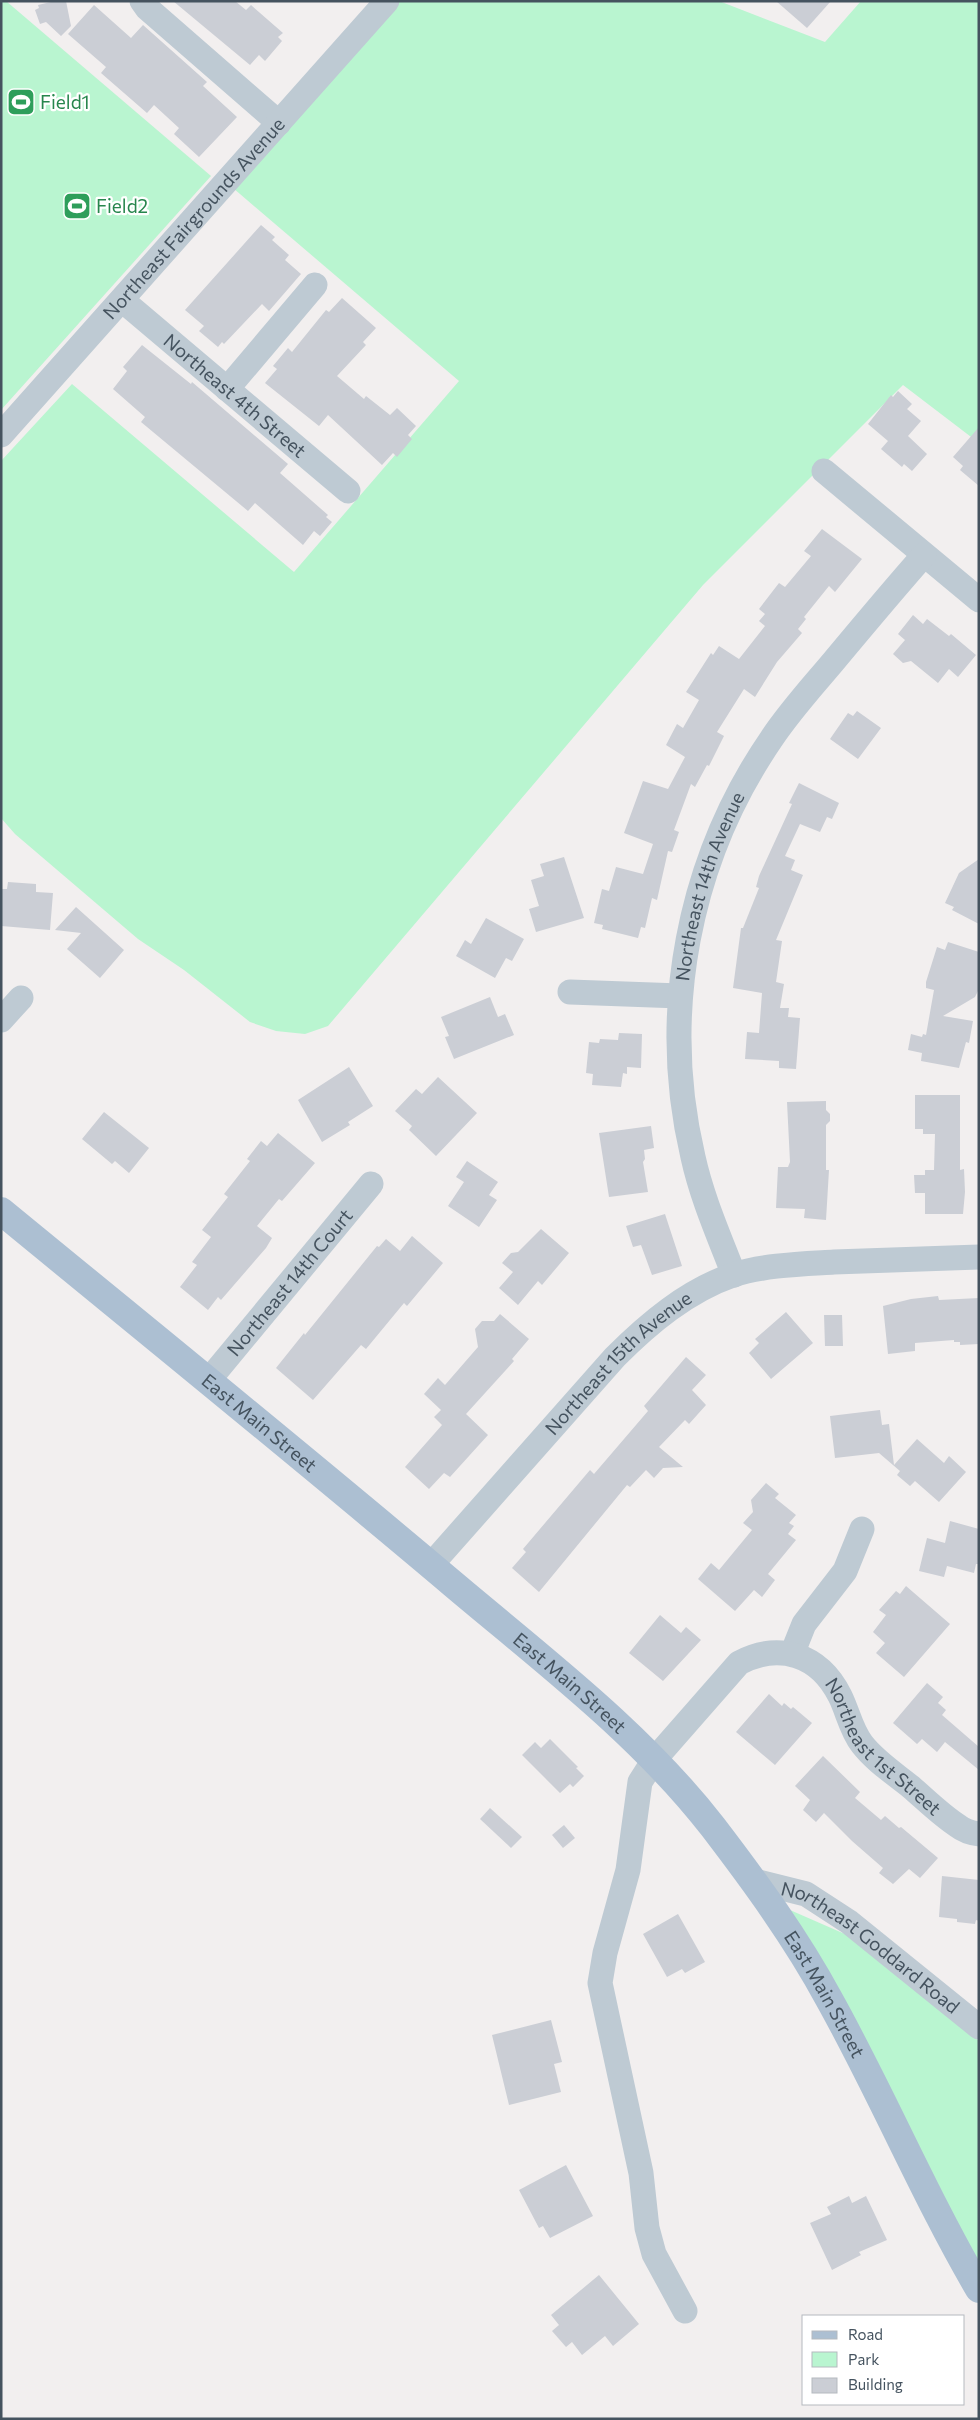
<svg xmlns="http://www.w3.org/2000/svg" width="980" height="2420" viewBox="0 0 980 2420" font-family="Commissioner,sans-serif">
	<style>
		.green { fill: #b9f5d0 }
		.building { fill: #cbced5 }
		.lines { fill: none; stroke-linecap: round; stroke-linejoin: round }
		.minor { stroke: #becad3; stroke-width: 25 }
		.major { stroke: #acbfd2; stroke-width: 28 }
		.labels { text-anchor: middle; stroke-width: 4.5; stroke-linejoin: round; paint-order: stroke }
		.leisure-label { font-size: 19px; fill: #27864d; stroke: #fff; text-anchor: start }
		.street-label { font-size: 19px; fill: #45535f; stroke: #fff }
	</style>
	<rect width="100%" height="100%" fill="#f2efef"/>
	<!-- green -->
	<g class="green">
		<path d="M1 1H6L211 176 1 410Z"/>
		<path d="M400 1H719L825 42 861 1H979V443L903 385 703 585 328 1026 305 1034 276 1031 250 1022 184 970 138 939 15 834 1 818V461L72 384 294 572 459 381 233 188Z"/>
		<path d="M790 1910 854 1938 979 2041V2270Z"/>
	</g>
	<!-- building -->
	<g class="building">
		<path d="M55 1H66L71 26 61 36 46 22 40 24 35 10 39 8 38 5Z"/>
		<path d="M173 1H235L246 10 251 5 283 33 278 37 282 41 265 61 259 55 250 65Z"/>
		<path d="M776 1H831L807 28Z"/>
		<path d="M94 5 131 38 143 25 207 82 203 86 237 117 199 157 174 134 179 128 154 105 147 113 101 73 106 67 68 34Z"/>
		<path d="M261 225 275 237 272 240 289 255 285 260 301 274 269 311 262 304 224 344 222 342 218 347 199 331 204 326 185 310Z"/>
		<path d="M342 298 376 328 363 342 366 345 337 376 364 399 366 396 390 415 397 408 416 426 408 435 412 439 397 457 393 453 382 465 328 415 319 426 265 383 277 369 273 366 288 348 292 352 326 310 329 312Z"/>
		<path d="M142 345 191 384 192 382 288 464 280 473 328 515 326 517 332 522 320 536 314 531 303 545 255 503 248 511 141 422 145 417 113 389 127 371 123 367Z"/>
		<path d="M898 391 912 404 907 409 921 421 908 436 927 454 912 471 904 464 902 467 881 449 888 441 868 424 891 395 893 397Z"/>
		<path d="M979 427V486L960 470 963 466 953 457Z"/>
		<path d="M822 529 862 559 835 592 829 586 804 617 806 619 798 629 802 633 777 662 755 697 744 689 717 732 724 736 709 766 707 765 695 787 691 784 674 830 679 832 672 852 668 851 657 900 652 898 645 928 641 927 638 938 602 929 603 925 594 923 602 889 609 891 616 867 643 874 653 844 624 833 643 781 668 789 685 757 666 745 677 724 683 728 699 700 686 692 711 653 713 655 719 646 739 659 765 626 759 621 765 614 759 609 779 583 785 587 811 556 804 551Z"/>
		<path d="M913 615 923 624 927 619 949 636 951 634 976 655 958 677 949 669 938 683 911 661 903 663 893 654 905 640 898 634Z"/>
		<path d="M857 711 881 728 858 759 830 739 848 713 853 716Z"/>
		<path d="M799 783 839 803 832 819 827 817 820 832 800 824 785 856 795 860 791 870 803 875 776 940 782 941 776 982 784 984 780 1008H789L788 1017 800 1018 796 1069 779 1068V1061L745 1059 747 1032 759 1033 762 993 733 988 741 928H743L759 888 756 887 759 876 792 804 789 803Z"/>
		<path d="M564 857 584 918 536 932 529 909 539 906 531 880 544 876 540 864Z"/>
		<path d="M979 859V924L952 910 954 907 945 903 959 873Z"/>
		<path d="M8 882 36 884V892L53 893 50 930 1 926V889H7Z"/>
		<path d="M76 907 124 950 100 978 67 949 81 933 55 930Z"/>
		<path d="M486 918 524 939 512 961 506 958 495 978 456 956 465 940 471 944Z"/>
		<path d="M948 942 979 952V989L975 997 943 1016 973 1021 969 1043 966 1042 959 1068 921 1061 922 1053 908 1050 911 1034 922 1037 923 1034 926 1035 934 990 926 988V982L937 947 945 950Z"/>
		<path d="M490 997 498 1017 505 1014 514 1035 454 1059 445 1037 449 1036 441 1017Z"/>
		<path d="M619 1033 642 1034 641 1068 627 1067V1074L623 1073 621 1087 592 1085 593 1074 586 1073 589 1042 599 1043 600 1039 618 1040Z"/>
		<path d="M349 1067 373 1106 348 1122 350 1125 322 1142 298 1100Z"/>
		<path d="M438 1077 477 1113 436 1156 409 1130 412 1126 395 1111 416 1089 422 1094Z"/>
		<path d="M915 1095H960V1170L964 1169 965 1192 963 1214H925V1193H915L914 1175H925V1170H934L935 1134H923V1129H915Z"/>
		<path d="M826 1101V1110L830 1114V1121L826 1125V1170H829L826 1220 804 1218 805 1209 776 1208 778 1167H788L790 1162 787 1102Z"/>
		<path d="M104 1112 149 1148 129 1173 115 1161 112 1164 82 1139Z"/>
		<path d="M651 1126 654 1148 644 1150 645 1159 643 1162 648 1192 609 1197 599 1133Z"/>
		<path d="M278 1133 315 1163 282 1201 279 1199 257 1226 272 1238 266 1248 221 1300 218 1297 208 1310 180 1287 197 1265 192 1262 211 1237 202 1230 228 1197 224 1194 250 1161 247 1159 261 1141 267 1146Z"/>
		<path d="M467 1161 498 1182 489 1195 497 1200 479 1227 448 1206 464 1182 456 1177Z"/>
		<path d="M665 1214 682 1266 652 1275 641 1245 633 1247 626 1226Z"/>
		<path d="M541 1229 569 1253 542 1285 538 1281 518 1305 499 1288 513 1272 502 1263 511 1253 518 1252Z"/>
		<path d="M412 1236 443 1263 407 1306 404 1303 366 1349 361 1345 313 1400 276 1368 304 1333 305 1335 377 1246 379 1247 386 1239 400 1251Z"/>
		<path d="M938 1296 939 1300 979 1298V1344L960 1345V1342H954V1340L915 1343V1351L888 1354 883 1306 911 1299Z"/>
		<path d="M786 1312 813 1343 771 1379 749 1353 759 1343 755 1339Z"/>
		<path d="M500 1314 529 1339 512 1359 514 1361 466 1414 488 1435 450 1477 444 1473 429 1489 405 1467 442 1425 434 1417 441 1410 424 1394 438 1378 445 1385 478 1347 475 1329 482 1321H494Z"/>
		<path d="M824 1315H842L843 1346H825Z"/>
		<path d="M686 1357 706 1375 692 1390 706 1405 689 1424 685 1420 659 1447 683 1467 663 1468 654 1478 646 1470 630 1487 627 1485 539 1592 512 1568 526 1552 523 1549 590 1470 594 1474 648 1411 644 1406Z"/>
		<path d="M880 1410 882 1425 889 1424 894 1465 917 1439 944 1463 949 1456 966 1472 939 1502 915 1481 910 1486 897 1475 900 1471 879 1453 835 1458 830 1416Z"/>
		<path d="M766 1483 779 1494 775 1498 796 1515 789 1523 794 1526 788 1534 796 1540 768 1574 775 1580 762 1597 754 1590 735 1611 698 1579 711 1563 719 1570 752 1530 743 1523 753 1512 751 1500Z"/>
		<path d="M950 1521 979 1529V1564H976L974 1573 947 1566 944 1577 919 1571 927 1538 945 1543Z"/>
		<path d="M906 1586 950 1624 904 1677 876 1653 885 1643 873 1632 886 1615 879 1610 896 1591 900 1594Z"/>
		<path d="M660 1615 681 1633 686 1627 701 1640 663 1681 629 1653Z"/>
		<path d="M927 1683 943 1697 938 1703 946 1710 942 1715 979 1747V1770L945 1742 937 1752 922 1739 917 1744 893 1723Z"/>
		<path d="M769 1694 782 1706 784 1703 791 1709 793 1707 812 1723 775 1765 736 1732Z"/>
		<path d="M550 1739 578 1767 576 1768 584 1776 573 1787 570 1784 560 1793 522 1755 535 1742 541 1748Z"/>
		<path d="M823 1756 860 1792 855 1798 881 1820 885 1816 899 1828 901 1827 938 1858 920 1878 909 1869 893 1884 879 1873 883 1868 852 1841 824 1813 816 1822 803 1810 810 1800 795 1786Z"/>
		<path d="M490 1808 522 1837 511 1848 480 1819Z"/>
		<path d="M564 1825 575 1838 563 1848 552 1835Z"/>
		<path d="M942 1876 979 1880V1921L976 1920 975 1924 957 1922V1919L939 1917Z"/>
		<path d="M678 1914 705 1962 685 1973 682 1969 667 1977 643 1934Z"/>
		<path d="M551 2020 562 2062 554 2064 561 2092 509 2105 492 2035Z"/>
		<path d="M566 2165 593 2216 550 2238 543 2226 539 2228 519 2190Z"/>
		<path d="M849 2196 852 2203 866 2196 887 2240 859 2252 861 2255 832 2270 810 2223 831 2214 827 2207Z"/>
		<path d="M599 2275 639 2324 613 2346 605 2336 582 2355 572 2342 566 2347 552 2331 559 2325 551 2315Z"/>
	</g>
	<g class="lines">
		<!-- minor -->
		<g class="minor">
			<path d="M142 1 147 8 279 123"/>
			<path id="s1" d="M122 300 348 491"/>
			<path d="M227 389 315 285"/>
			<path id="s2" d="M1 435 387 1"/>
			<path d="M824 471 979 600"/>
			<path d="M570 992 680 996"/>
			<path d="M1 1020 21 998"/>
			<path id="s3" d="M734 1275C719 1236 702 1198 693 1157 659 1013 688 860 772 738 790 711 812 687 833 662 863 626 893 590 924 555"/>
			<path id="s4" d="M208 1381 371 1184"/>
			<path id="s5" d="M431 1565 615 1357C649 1323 687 1291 733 1275 764 1265 802 1264 834 1262 882 1260 931 1259 979 1257"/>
			<path d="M792 1654 804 1624 845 1571 862 1529"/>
			<path id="s6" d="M754 1881 806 1894 849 1922 979 2027"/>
			<path id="s7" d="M685 2311 654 2254 647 2228 641 2173 600 1983 605 1953 628 1870 640 1782 654 1760 739 1663C779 1642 819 1654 840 1696 848 1712 851 1730 862 1744 875 1761 895 1774 911 1787 926 1800 941 1815 958 1826 963 1830 972 1833 979 1834"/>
		</g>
		<!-- major -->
		<path class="major" id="s8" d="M1 1211C152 1335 304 1458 453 1584 543 1660 640 1733 713 1827 755 1882 796 1938 829 1999 882 2094 924 2195 979 2289"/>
	</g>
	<!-- icons -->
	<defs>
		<symbol id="stadium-square" viewBox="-11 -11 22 22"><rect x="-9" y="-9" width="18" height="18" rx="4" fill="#2e9e5b" stroke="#fff"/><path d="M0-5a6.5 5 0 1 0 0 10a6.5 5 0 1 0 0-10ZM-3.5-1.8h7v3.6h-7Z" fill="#fff"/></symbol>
	</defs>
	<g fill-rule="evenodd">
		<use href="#stadium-square" x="5" y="86" width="32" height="32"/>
		<use href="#stadium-square" x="61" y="190" width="32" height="32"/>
	</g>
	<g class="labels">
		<!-- leisure labels -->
		<g class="leisure-label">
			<text x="40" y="109">Field1</text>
			<text x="96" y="213">Field2</text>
		</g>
		<!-- street labels -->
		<g class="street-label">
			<text dy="7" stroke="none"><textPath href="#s2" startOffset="290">Northeast Fairgrounds Avenue</textPath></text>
			<text dy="7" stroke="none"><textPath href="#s1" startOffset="148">Northeast 4th Street</textPath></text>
			<text dy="7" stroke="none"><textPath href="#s3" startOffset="401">Northeast 14th Avenue</textPath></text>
			<text dy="7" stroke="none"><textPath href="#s4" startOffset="128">Northeast 14th Court</textPath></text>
			<text dy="7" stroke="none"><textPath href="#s5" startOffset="276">Northeast 15th Avenue</textPath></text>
			<text dy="7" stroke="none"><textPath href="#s8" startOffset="334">East Main Street</textPath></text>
			<text dy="7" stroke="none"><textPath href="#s8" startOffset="739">East Main Street</textPath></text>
			<text dy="7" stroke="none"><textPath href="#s7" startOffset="890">Northeast 1st Street</textPath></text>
			<text dy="7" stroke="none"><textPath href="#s6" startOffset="136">Northeast Goddard Road</textPath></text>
			<text dy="7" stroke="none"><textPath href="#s8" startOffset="1144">East Main Street</textPath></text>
		</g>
	</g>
	<!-- border -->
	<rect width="980" height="2420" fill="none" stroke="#45535f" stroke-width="5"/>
	<!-- legend -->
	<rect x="802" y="2315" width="162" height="90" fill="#ffffff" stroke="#b5babf"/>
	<rect x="812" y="2331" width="25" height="8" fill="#acbfd2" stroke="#b5babf"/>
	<text x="848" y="2340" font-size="15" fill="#45535f">Road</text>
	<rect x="812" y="2352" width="25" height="15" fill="#b9f5d0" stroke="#b5babf"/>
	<text x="848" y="2365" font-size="15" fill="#45535f">Park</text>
	<rect x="812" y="2378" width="25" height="15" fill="#cbced5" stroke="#b5babf"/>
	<text x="848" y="2390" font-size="15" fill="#45535f">Building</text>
</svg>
